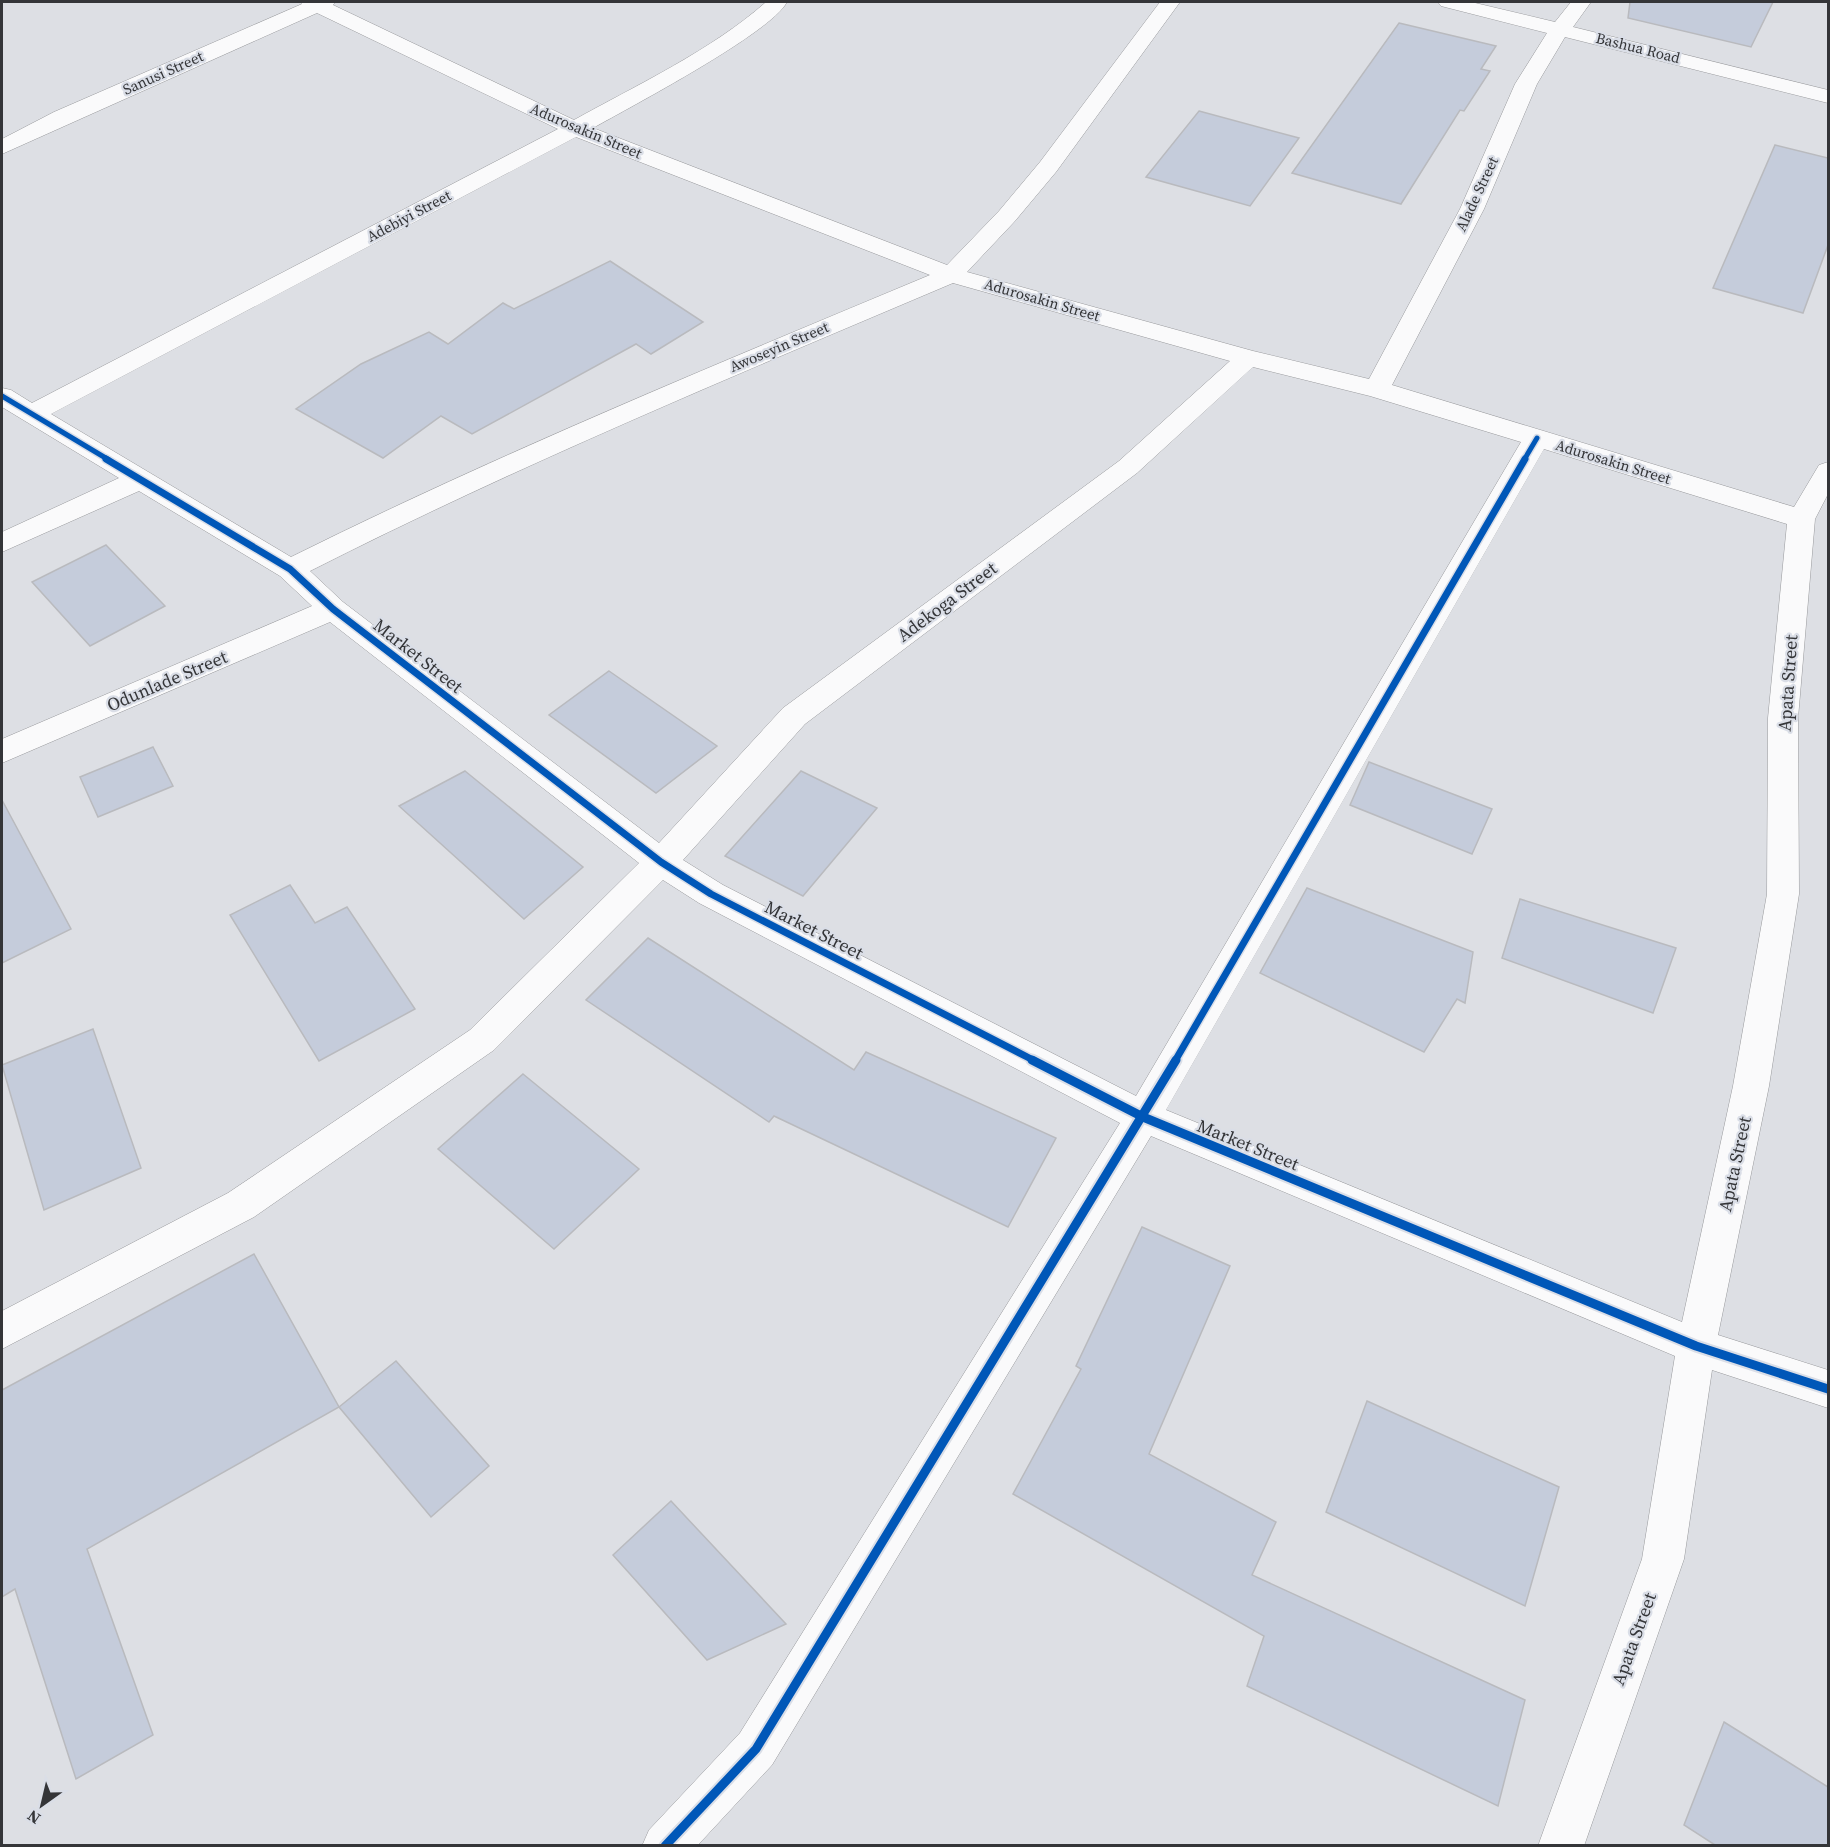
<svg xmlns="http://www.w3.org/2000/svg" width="1830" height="1847" viewBox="0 0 1830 1847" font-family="'Source Serif 4',serif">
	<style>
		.building { fill: #c5ccdb; stroke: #b9babe; stroke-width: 1.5 }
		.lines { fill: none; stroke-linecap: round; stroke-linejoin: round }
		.street-casing { stroke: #98999c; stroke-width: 1 }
		.street { fill: #fafafb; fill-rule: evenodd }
		.cycleway-far2-casing { stroke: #dadee7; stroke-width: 8 }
		.cycleway-far1-casing { stroke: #dadee7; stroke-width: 10 }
		.cycleway-casing { stroke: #dadee7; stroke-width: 13 }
		.cycleway-far2 { stroke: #0057b8; stroke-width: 5 }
		.cycleway-far1 { stroke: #0057b8; stroke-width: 7 }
		.cycleway { stroke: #0057b8; stroke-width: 9 }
		.labels { text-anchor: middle; stroke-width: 4.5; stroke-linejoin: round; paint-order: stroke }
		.far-street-label { font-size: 15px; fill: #343538; stroke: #dadee7 }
		.street-label { font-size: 18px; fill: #343538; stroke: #dadee7 }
	</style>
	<rect width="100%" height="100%" fill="#dddfe4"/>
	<!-- building -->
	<g class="building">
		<path d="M1630 2H1773L1751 47 1628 18Z"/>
		<path d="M1399 23 1496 46 1481 69 1490 71 1464 111 1460 110 1401 204 1292 173Z"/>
		<path d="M1199 111 1299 138 1250 206 1146 177Z"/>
		<path d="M1775 145 1828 158V245L1803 313 1713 288Z"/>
		<path d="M610 261 703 322 651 354 636 344 472 434 441 416 383 458 296 409 361 364 429 332 448 344 503 303 514 309Z"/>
		<path d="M106 545 165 606 90 646 32 582Z"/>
		<path d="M609 671 717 746 656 793 549 715Z"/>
		<path d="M153 747 173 786 98 817 80 777Z"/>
		<path d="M1369 762 1492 809 1472 854 1350 805Z"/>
		<path d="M465 771 583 867 524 919 399 806Z"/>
		<path d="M801 771 877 808 803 896 725 856Z"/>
		<path d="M2 800 71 929 2 963Z"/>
		<path d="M290 885 315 923 347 907 415 1009 319 1061 230 915Z"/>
		<path d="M1307 888 1473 952 1465 1003 1457 999 1424 1052 1260 973Z"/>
		<path d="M1520 899 1676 948 1653 1013 1502 958Z"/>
		<path d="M648 938 854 1070 866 1052 1056 1138 1008 1227 774 1116 769 1122 586 1000Z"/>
		<path d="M93 1029 141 1168 44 1210 2 1065Z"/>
		<path d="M523 1074 639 1169 554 1249 438 1149Z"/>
		<path d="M1142 1227 1230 1266 1149 1454 1276 1522 1252 1575 1525 1700 1498 1806 1247 1686 1264 1636 1013 1494 1081 1369 1076 1366Z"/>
		<path d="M254 1254 339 1407 87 1549 153 1735 76 1779 15 1589 2 1597V1390Z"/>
		<path d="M396 1361 489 1466 431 1517 339 1407Z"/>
		<path d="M1367 1401 1559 1487 1525 1606 1326 1512Z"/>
		<path d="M671 1501 786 1624 707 1660 613 1555Z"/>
		<path d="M1724 1722 1828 1787V1845H1715L1684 1825Z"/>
	</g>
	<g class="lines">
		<defs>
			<path id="street" d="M301 2H335L333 5 574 120C637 85 712 50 766 2H787C771 33 630 107 593 128L947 265 999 211 1040 162 1160 2H1180L1056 172 1015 221 967 272 1253 351 1369 379 1460 209 1515 84 1547 33 1441 6 1438 2H1471L1555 22 1571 2H1591L1573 27 1828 90V103L1565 37 1537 84 1484 209 1392 385 1794 507 1819 465 1828 462V494L1815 519 1798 718 1799 894 1769 1086 1718 1335 1828 1370V1408L1712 1370 1684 1559 1584 1846H1538L1642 1559 1675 1356 1151 1136 772 1765 697 1846H642L649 1830 740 1733 1120 1123 699 903 663 880 494 1050 254 1217 2 1349V1311L228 1193 470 1030 639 863 330 622 2 763V739L312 606 280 576 139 491 2 552V532L119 478 2 407V388L11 390 32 403 558 129 317 13 2 154V139L54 112 302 4ZM576 137 930 275C715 365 500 453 291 557L51 414ZM953 283 1230 361 1119 461 783 708 659 843 343 602 310 571C519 465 736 375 953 283ZM1253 367 1370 396 1521 442 1136 1096 723 885 683 860 805 724 1137 473ZM1544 449 1787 524 1768 718 1767 894 1733 1086 1682 1322 1166 1110Z"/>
		</defs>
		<!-- street casing -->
		<use href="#street" class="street-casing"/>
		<!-- street -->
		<use href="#street" class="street"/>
		<defs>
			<g id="cycleway-far2">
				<path d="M2 396 109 460"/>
				<path d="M1524 460 1537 438"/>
			</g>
			<g id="cycleway-far1">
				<path d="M106 459 290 569 333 609 661 862 711 894 1035 1061"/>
				<path d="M1175 1061 1525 459"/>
			</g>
			<g id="cycleway">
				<path d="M1032 1060 1143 1117 1696 1346 1828 1389"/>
				<path d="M665 1846 756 1749 1176 1060"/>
			</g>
		</defs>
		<!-- cycleway-far2 casing -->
		<use href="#cycleway-far2" class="cycleway-far2-casing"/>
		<!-- cycleway-far1 casing -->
		<use href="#cycleway-far1" class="cycleway-far1-casing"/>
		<!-- cycleway casing -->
		<use href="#cycleway" class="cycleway-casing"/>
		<!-- cycleway-far2 -->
		<use href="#cycleway-far2" class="cycleway-far2"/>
		<!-- cycleway-far1 -->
		<use href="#cycleway-far1" class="cycleway-far1"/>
		<!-- cycleway -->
		<use href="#cycleway" class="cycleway"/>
	</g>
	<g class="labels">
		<!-- far-street labels -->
		<g class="far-street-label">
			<text transform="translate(1638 48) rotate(14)" y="5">Bashua Road</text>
			<text transform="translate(163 73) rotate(-24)" y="5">Sanusi Street</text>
			<text transform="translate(586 131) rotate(23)" y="5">Adurosakin Street</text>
			<text transform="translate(1477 194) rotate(-65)" y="5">Alade Street</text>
			<text transform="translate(409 216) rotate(-28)" y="5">Adebiyi Street</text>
			<text transform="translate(1042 300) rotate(16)" y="5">Adurosakin Street</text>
			<text transform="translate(779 347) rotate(-23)" y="5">Awoseyin Street</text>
			<text transform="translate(1613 462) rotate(17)" y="5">Adurosakin Street</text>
		</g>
		<!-- street labels -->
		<g class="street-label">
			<text transform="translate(947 602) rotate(-37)" y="6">Adekoga Street</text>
			<text transform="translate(418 656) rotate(38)" y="6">Market Street</text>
			<text transform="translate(167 681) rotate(-23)" y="6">Odunlade Street</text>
			<text transform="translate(1788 683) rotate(-86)" y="6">Apata Street</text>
			<text transform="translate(814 930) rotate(27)" y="6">Market Street</text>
			<text transform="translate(1248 1145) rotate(22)" y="6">Market Street</text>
			<text transform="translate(1735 1164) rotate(-78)" y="6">Apata Street</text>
			<text transform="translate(1634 1639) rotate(-70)" y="6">Apata Street</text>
		</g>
	</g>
	<!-- border -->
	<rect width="1830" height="1847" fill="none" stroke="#343538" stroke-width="6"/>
	<!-- north arrow -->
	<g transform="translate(42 1805) rotate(214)" stroke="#dadee7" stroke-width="4.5" paint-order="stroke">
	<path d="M0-4.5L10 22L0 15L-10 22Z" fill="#343538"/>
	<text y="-9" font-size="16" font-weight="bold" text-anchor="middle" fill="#343538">N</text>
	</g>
</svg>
